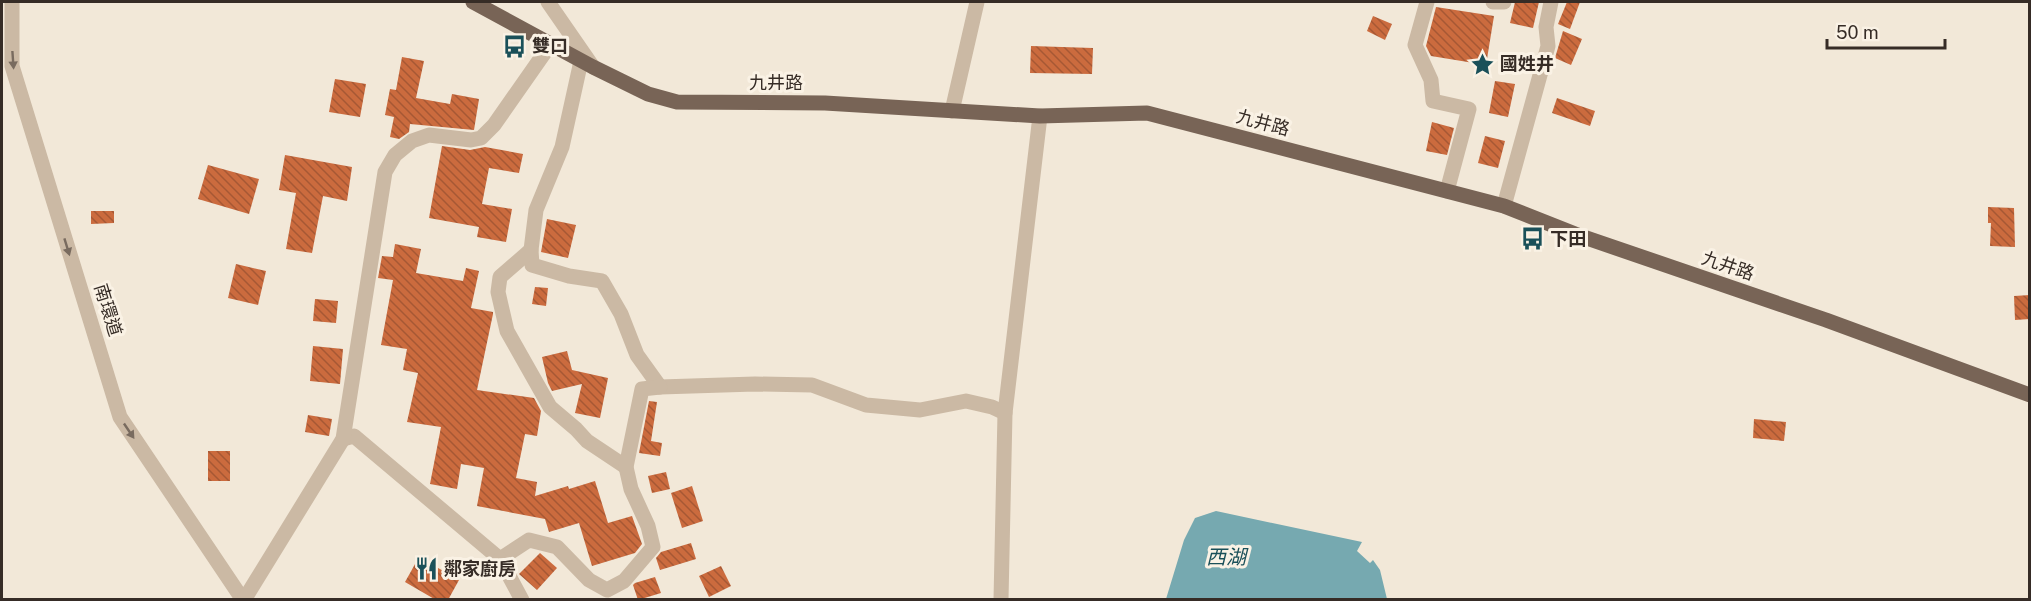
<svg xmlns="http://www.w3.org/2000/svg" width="2031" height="601" viewBox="0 0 2031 601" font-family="'Public Sans','Noto Sans TC',sans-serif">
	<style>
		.water { fill: #76a9b0 }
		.building { fill: url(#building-back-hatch) }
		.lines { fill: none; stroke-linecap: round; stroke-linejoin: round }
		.minor { stroke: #cbb9a4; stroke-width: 15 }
		.major { stroke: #786456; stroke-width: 15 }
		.oneway { fill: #796b5f }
		.labels { text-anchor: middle; stroke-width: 6; stroke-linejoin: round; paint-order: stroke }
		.poi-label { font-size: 18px; font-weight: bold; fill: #362c26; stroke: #faf2e5; text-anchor: start }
		.street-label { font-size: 18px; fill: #362c26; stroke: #faf2e5 }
		.water-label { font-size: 20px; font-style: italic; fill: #1a5059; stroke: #faf2e5 }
	</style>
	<defs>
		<pattern id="building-back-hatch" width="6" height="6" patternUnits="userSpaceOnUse" patternTransform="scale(1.5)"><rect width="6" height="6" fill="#cb6b3e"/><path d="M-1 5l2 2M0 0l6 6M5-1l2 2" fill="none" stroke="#a65834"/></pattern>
	</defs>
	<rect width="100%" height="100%" fill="#f2e8d8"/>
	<!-- water -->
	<path class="water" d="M1216 511 1362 542 1357 551 1370 563 1373 560 1380 570 1387 599H1166L1184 540 1195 518Z"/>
	<!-- building -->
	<g class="building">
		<path d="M1515 2H1539L1533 28 1510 23Z"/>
		<path d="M1567 2H1580L1570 29 1558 24Z"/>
		<path d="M1436 7 1494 16 1486 65 1431 56 1426 46Z"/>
		<path d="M1373 16 1392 24 1385 40 1367 31Z"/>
		<path d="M1563 31 1582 39 1571 65 1555 58Z"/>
		<path d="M1031 46 1093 48 1092 74 1030 73Z"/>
		<path d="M402 57 424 61 416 98 450 104 452 94 479 99 474 130 410 124 409 132 399 139 390 137 394 117 385 115 390 89 396 90Z"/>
		<path d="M335 79 366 84 360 117 329 112Z"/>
		<path d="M1495 81 1515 84 1508 117 1489 113Z"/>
		<path d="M1557 98 1595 111 1590 126 1552 113Z"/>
		<path d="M1432 122 1454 128 1447 155 1426 151Z"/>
		<path d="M1485 136 1505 141 1498 168 1478 163Z"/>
		<path d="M442 146 470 150 485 147 523 154 519 173 489 168 482 204 512 209 506 242 477 237 479 227 429 218Z"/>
		<path d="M285 155 352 167 347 201 323 196 312 253 286 249 296 193 279 190Z"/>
		<path d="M208 165 259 179 249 214 198 199Z"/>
		<path d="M1988 207 2014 208 2015 247 1990 246 1991 223H1988Z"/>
		<path d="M91 211H114V223L91 224Z"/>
		<path d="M547 219 576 225 568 258 541 252Z"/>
		<path d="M395 244 421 249 416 273 463 281 466 268 479 271 471 308 493 312V314L477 390 534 398 541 411 537 436 525 434 516 478 537 482 535 496 568 486 569 489 595 481 608 523 632 516 642 544 635 553 592 566 579 523 549 532 545 519 477 506 484 468 461 464 457 489 430 484 441 427 407 422 418 373 403 370 407 349 381 345 393 280 378 278 382 256 393 257Z"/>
		<path d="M236 264 266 271 258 305 228 298Z"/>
		<path d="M535 287 548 288 546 306 532 304Z"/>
		<path d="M2030 295V319L2015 320 2014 296Z"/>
		<path d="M315 299 338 301 336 323 313 321Z"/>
		<path d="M313 346 343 349 340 384 310 381Z"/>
		<path d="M567 351 572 370 608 378 600 418 575 413 582 384 552 391 548 383 542 357Z"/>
		<path d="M649 401 657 402 651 441 662 443 660 456 639 453Z"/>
		<path d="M308 415 332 419 329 436 305 432Z"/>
		<path d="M1754 419 1786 422 1784 441 1753 438Z"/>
		<rect x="208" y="451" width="22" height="30"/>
		<path d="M666 472 670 489 652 493 648 476Z"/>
		<path d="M692 486 703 521 682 528 671 493Z"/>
		<path d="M691 543 696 559 660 570 656 558 661 552Z"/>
		<path d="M540 553 557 568 537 590 519 574Z"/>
		<path d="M419 557 459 580 448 600H436L405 582Z"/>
		<path d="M721 566 731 586 709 597 699 576Z"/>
		<path d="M655 577 661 593 638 600 633 585 635 583Z"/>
	</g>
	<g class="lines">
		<!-- minor -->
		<g class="minor">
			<path d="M12 2V66L120 417 243 600"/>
			<path d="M548 2 593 67"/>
			<path d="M1427 2 1415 45 1431 80 1433 101 1469 109 1447 191"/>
			<path d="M1493 2H1504"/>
			<path d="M581 61 562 147 536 210 531 250 532 265 569 276 602 281 621 314 637 355 660 387 755 384 812 385 866 405 920 410 966 401 992 407 1005 413"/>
			<path d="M952 111 977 2"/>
			<path d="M1504 206 1548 46 1546 27 1551 2"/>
			<path d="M531 250 500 277 498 292 507 331 550 407 576 429 587 441 626 467"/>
			<path d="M343 439 354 436 500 559 529 540 557 547 589 580 607 590 624 581 653 547 648 526 631 489 626 467 642 389 660 387"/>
			<path d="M500 559 522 600"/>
			<path d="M244 600 343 439 385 172 395 155 412 141 429 135 471 140 481 138 494 125 550 45"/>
			<path d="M1001 600 1005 413 1040 116"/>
		</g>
		<!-- major -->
		<path class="major" d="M473 2 593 67 648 94 677 102 825 103 1040 116 1147 113 1504 206 1575 234 1826 320 2030 395"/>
	</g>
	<!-- one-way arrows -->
	<defs><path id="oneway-solid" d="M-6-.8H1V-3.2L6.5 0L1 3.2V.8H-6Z" transform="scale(1.5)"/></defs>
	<g class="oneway">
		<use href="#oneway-solid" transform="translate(13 60) rotate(86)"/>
		<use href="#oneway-solid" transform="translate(67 247) rotate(73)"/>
		<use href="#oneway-solid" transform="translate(129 431) rotate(56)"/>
	</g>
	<!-- icons -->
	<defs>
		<symbol id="bus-bare" viewBox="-9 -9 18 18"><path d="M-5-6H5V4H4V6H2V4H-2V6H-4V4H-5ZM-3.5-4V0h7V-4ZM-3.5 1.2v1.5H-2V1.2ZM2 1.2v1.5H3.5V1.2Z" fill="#1a5059" stroke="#faf2e5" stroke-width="2.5" paint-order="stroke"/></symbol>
		<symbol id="sight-bare" viewBox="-9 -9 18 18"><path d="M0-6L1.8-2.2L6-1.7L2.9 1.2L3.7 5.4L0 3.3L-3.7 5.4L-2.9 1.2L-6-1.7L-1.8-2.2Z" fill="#1a5059" stroke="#faf2e5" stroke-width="2.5" paint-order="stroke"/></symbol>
		<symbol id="restaurant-bare" viewBox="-9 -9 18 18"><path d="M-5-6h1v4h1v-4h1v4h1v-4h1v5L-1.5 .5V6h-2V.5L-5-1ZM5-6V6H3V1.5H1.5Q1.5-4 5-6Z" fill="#1a5059" stroke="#faf2e5" stroke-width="2.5" paint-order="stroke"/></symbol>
	</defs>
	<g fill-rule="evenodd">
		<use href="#bus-bare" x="498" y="30" width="33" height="33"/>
		<use href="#sight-bare" x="1466" y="48" width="33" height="33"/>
		<use href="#bus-bare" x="1516" y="222" width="33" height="33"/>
		<use href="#restaurant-bare" x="410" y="552" width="33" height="33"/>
	</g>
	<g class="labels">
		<!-- poi labels -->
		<g class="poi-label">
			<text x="532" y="52">雙口</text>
			<text x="1500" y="70">國姓井</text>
			<text x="1550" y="245">下田</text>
			<text x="444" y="575">鄰家廚房</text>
		</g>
		<!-- street labels -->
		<g class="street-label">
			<text x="776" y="89">九井路</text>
			<text transform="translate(1263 123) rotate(15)" y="6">九井路</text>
			<text transform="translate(1728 266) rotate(19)" y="6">九井路</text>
			<text transform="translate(108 310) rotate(73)" y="6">南環道</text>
		</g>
		<!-- water labels -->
		<g class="water-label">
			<text x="1226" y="564">西湖</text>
		</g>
	</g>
	<!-- border -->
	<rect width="2031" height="601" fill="none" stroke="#362c26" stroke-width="6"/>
	<!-- scale -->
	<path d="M1827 39v9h118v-9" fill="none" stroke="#362c26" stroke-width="3"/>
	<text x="1836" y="39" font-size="18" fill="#362c26" stroke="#faf2e5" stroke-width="4.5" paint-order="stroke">50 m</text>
</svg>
